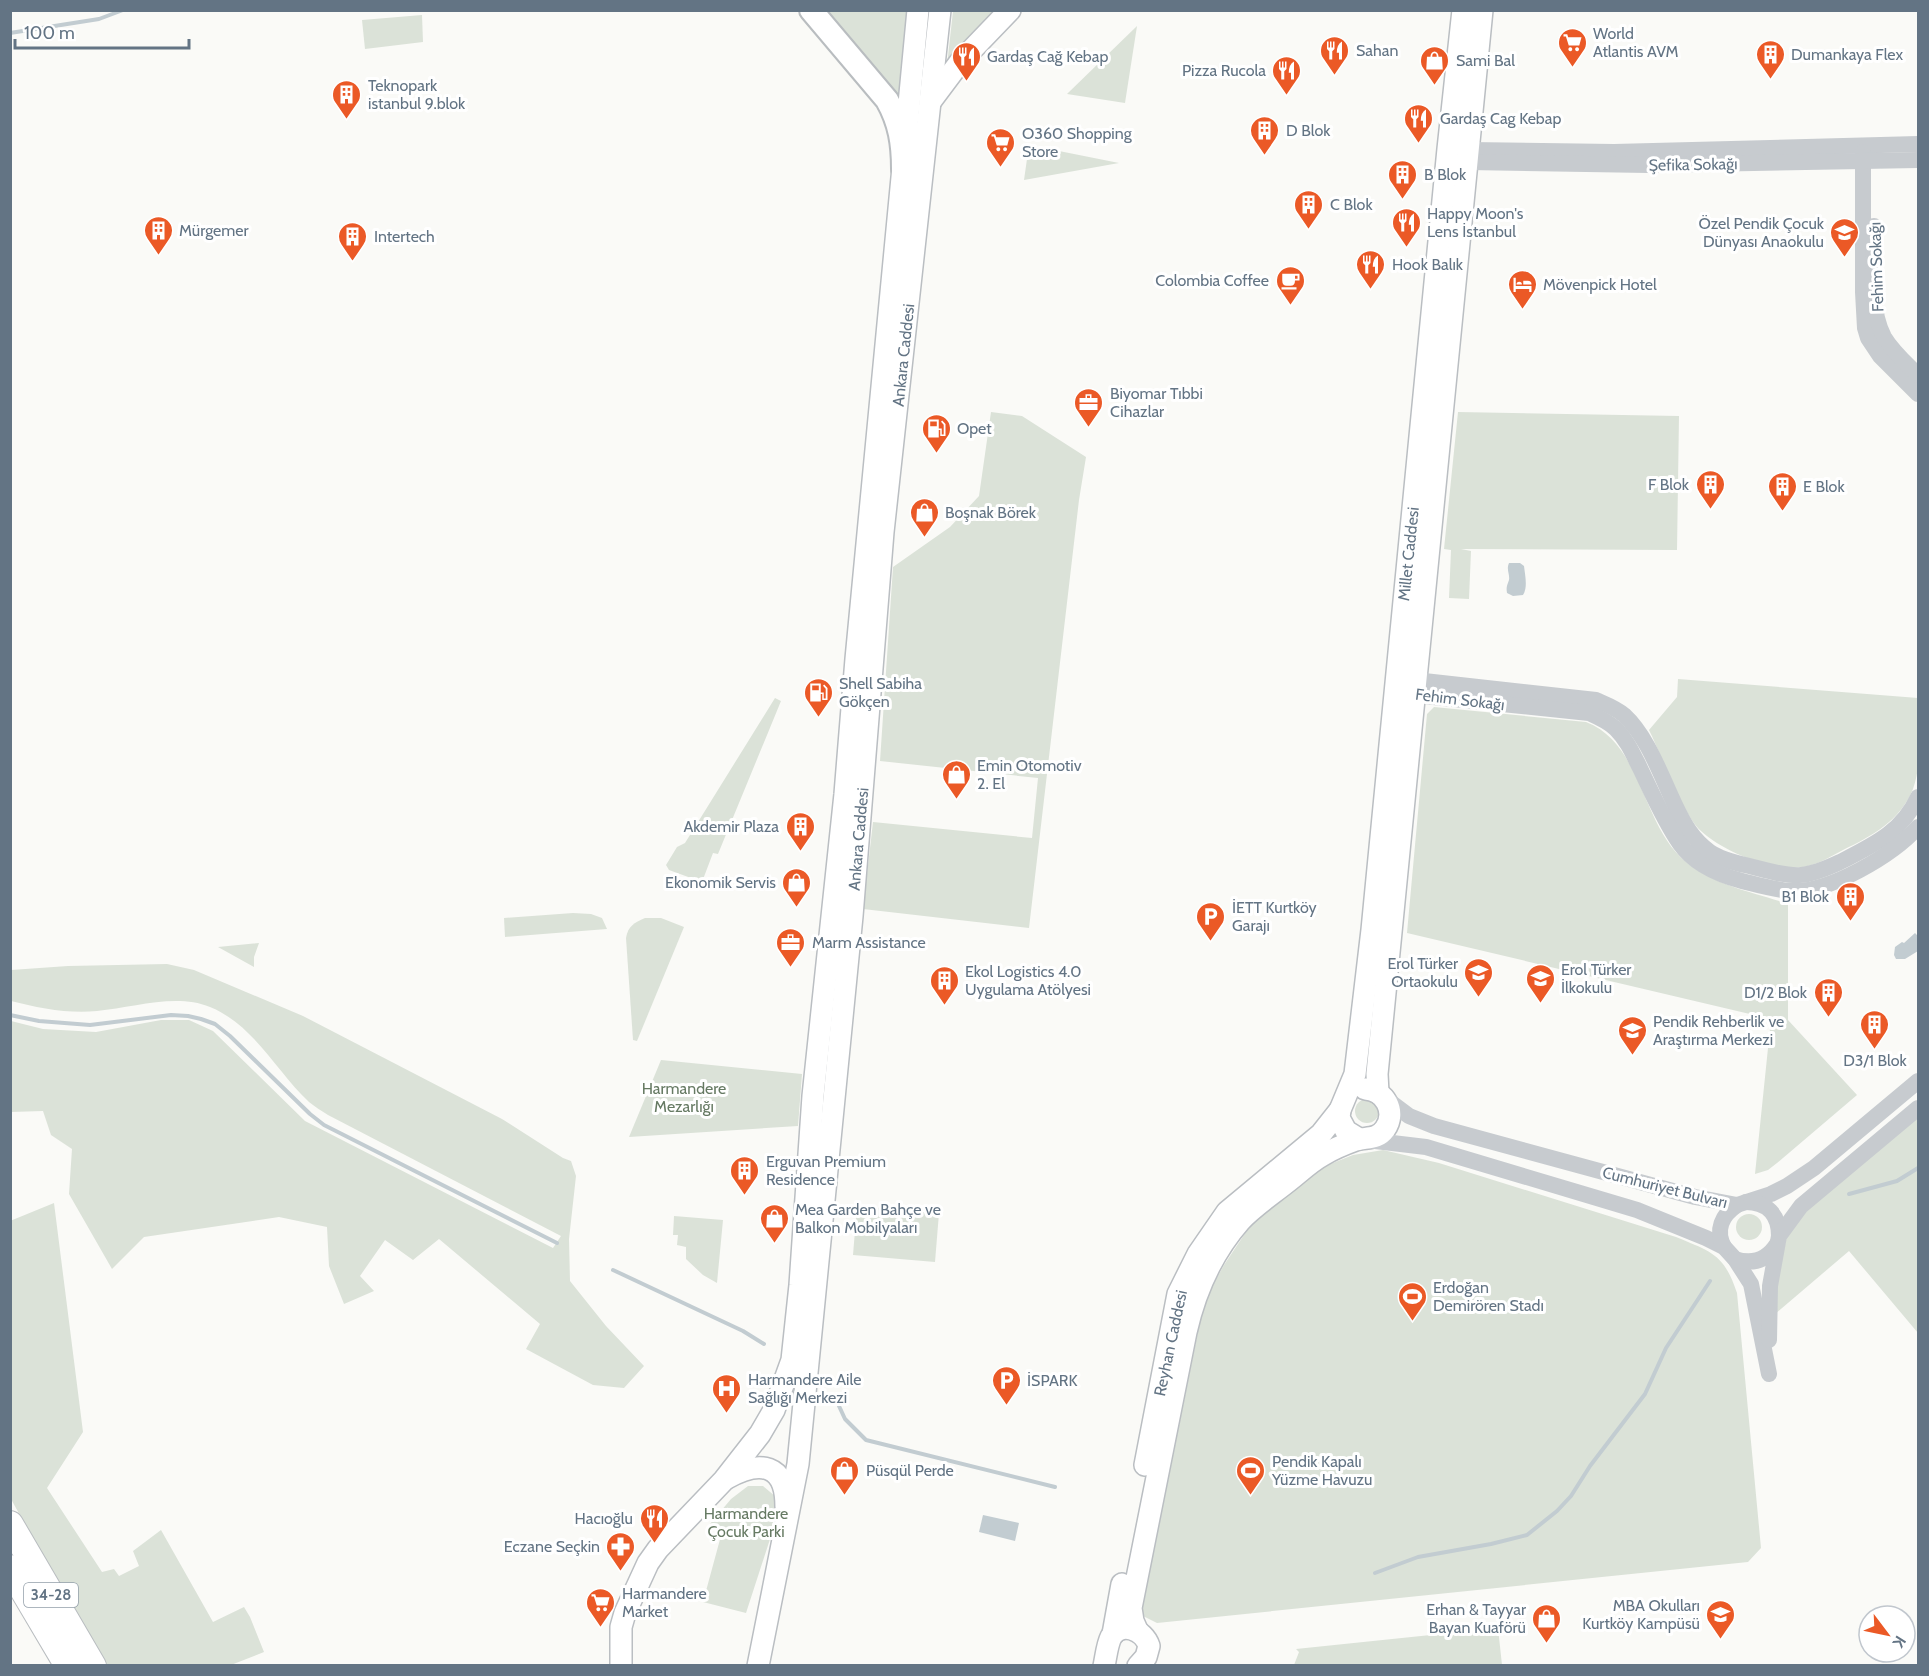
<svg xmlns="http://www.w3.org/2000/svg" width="1929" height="1676" viewBox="0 0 1929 1676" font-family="Cabin,sans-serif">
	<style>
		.green { fill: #dbe2d8 }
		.water { fill: #c2ccd1 }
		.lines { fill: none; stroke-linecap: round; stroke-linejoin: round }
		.stream { stroke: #c2ccd1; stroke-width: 4 }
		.primary-casing { stroke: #babec2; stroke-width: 24 }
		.trunk-casing { stroke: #b9bdc0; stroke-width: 26 }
		.motorway-casing { stroke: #b9bdc0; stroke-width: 28 }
		.tertiary { stroke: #c7cbcf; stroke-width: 16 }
		.primary { stroke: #fff; stroke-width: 21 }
		.trunk { stroke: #fff; stroke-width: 22 }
		.motorway { stroke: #fff; stroke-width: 26 }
		.labels { text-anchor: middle; stroke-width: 6; stroke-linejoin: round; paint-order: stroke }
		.shield { fill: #fff; stroke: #929ea9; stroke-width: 1.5 }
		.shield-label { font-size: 15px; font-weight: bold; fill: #637484 }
		.poi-label { font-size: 16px; fill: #637484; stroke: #fff; text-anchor: start }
		.street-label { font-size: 16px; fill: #637484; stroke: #fff }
		.park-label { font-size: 16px; fill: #667a63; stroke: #fff }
	</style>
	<rect width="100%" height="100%" fill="#fafaf7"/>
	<!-- green -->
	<g class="green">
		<path d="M818 11H907L899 106Z"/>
		<path d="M953 11H999L947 65Z"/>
		<path d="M422 15 423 42 365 49 362 20Z"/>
		<path d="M1137 26 1125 103 1067 94Z"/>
		<path d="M1029 145 1119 163 1024 180Z"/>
		<path d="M991 412 1022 416 1086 457 1079 500 1029 928 863 909 873 822 1032 838 1038 778 880 761 893 567 950 527 979 496Z"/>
		<path d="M1458 412 1679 416 1677 550 1461 549 1471 551 1469 599 1449 598 1451 550 1444 549Z"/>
		<path d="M1678 679 1918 698C1918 727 1923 761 1913 789 1900 821 1872 836 1843 850 1827 859 1811 868 1792 868 1765 868 1721 850 1701 831 1683 815 1661 754 1649 730L1677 697Z"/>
		<path d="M775 698 781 701 718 854 713 853 702 882 669 870 666 865 677 847 685 843Z"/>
		<path d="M1434 707 1586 722C1643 744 1641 825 1686 862 1715 886 1754 892 1788 904V1020L1857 1095 1777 1163 1768 1170 1755 1174 1771 1019 1407 933 1427 714Z"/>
		<path d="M573 913 591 914 602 918 607 929 505 937 504 918Z"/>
		<path d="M645 918H661L684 927 637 1041 633 1040 626 938C628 926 634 923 645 918Z"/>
		<path d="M259 943 254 957V967L218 947Z"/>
		<path d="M167 964 194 970 303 1016 502 1119 563 1158 571 1161 576 1176 569 1239 570 1281 606 1326 644 1366 624 1388 593 1385 526 1349 540 1324 439 1239 413 1260 385 1240 360 1276 374 1291 344 1304 329 1266 327 1227 279 1217 144 1237 112 1269 69 1194 72 1149 51 1135 43 1111 11 1112V1021L43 1029 96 1032 161 1020H189L213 1031 305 1121 553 1248 561 1236 328 1115C322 1111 315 1107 309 1102 276 1071 254 1025 210 1007 175 993 133 1008 97 1011 69 1014 38 1008 11 1001V970L68 966Z"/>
		<path d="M661 1060 802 1074 798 1126 629 1137Z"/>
		<circle cx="1367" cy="1111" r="12"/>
		<path d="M1918 1112V1333L1849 1251 1775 1314 1774 1286 1789 1229 1801 1213Z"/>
		<path d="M1383 1150 1439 1163 1676 1237C1712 1252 1724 1254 1737 1293L1761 1548 1748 1562 1157 1623 1141 1615 1200 1321 1208 1294 1224 1265 1252 1223 1323 1167 1353 1155Z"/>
		<path d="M54 1203 83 1432 47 1488 102 1572 114 1569 119 1576 139 1566 133 1551 161 1530 213 1622 244 1607 250 1617 264 1652 231 1665H107L68 1603 11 1499 10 1221Z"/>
		<path d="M857 1206 939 1213 935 1262 853 1255Z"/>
		<circle cx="1749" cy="1227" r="13"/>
		<path d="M674 1216 723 1220 717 1283 703 1275 686 1259V1247L677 1245 678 1235H673Z"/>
		<path d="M748 1486H763L776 1497 772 1533 746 1613 703 1602 722 1532 710 1524 731 1499Z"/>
		<path d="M1498 1628 1502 1665H1294L1299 1652 1296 1649Z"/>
	</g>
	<!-- water -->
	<g class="water">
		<path d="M1509 563H1520L1524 566C1525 575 1528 587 1523 595L1513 596 1507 593C1506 587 1507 586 1509 580 1510 574 1506 570 1509 563Z"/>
		<path d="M1915 933 1918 936V951L1905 959H1896L1894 955 1895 947 1902 942 1904 943Z"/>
		<path d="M983 1515 1019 1523 1015 1541 979 1532Z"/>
	</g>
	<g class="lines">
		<!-- stream -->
		<g class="stream">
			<path d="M10 33 99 19 123 10"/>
			<path d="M10 1015 39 1021 90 1025 171 1015 188 1016 201 1019 215 1024 230 1036 310 1114 324 1125 557 1243"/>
			<path d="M1849 1194 1897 1181 1918 1168"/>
			<path d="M613 1270 743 1331 764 1344"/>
			<path d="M839 1406 845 1419 866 1440 1055 1487"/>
			<path d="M1375 1573 1418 1557 1491 1544 1527 1535 1557 1511 1571 1496 1590 1466 1645 1394 1666 1348 1710 1281"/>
		</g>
		<defs>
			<g id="primary">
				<path d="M930 102 960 62 1010 10"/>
				<path d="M1378 1093 1377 1074 1482 10"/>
				<path d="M1359 1139 1346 1131 1339 1118 1340 1110 1355 1074 1372 930 1448 149 1463 10"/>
				<path d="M1145 1465 1178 1294 1198 1254 1227 1212 1321 1134 1340 1110"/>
				<path d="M727 1478C760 1460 786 1463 786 1507"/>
				<path d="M1137 1630 1133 1621 1131 1608 1186 1332C1195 1292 1213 1252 1240 1221 1253 1207 1271 1195 1286 1183 1298 1174 1310 1162 1323 1155 1333 1149 1345 1144 1356 1140 1367 1137 1377 1140 1385 1129 1397 1112 1385 1090 1365 1089"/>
				<path d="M1113 1634 1122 1584"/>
				<path d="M621 1666V1627L625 1613 648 1563 658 1549 724 1480 760 1434 774 1410 792 1360 800 1285 813 1096 845 794 856 659 918 10"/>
				<path d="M758 1666 798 1464 852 916 883 532 940 10"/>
				<path d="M1104 1666C1106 1657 1107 1645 1111 1637 1121 1620 1144 1630 1149 1646L1146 1657 1138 1666"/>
			</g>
			<path id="trunk" d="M811 10 887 100C900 123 903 144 903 169"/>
			<g id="motorway">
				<path d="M10 1524 93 1666"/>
				<path d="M10 1568 68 1666"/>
			</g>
		</defs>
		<!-- primary casing -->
		<use href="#primary" class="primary-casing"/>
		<!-- trunk casing -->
		<use href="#trunk" class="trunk-casing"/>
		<!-- motorway casing -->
		<use href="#motorway" class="motorway-casing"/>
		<!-- tertiary -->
		<g class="tertiary">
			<path d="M1469 150 1614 152 1918 144"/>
			<path d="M1863 152V292L1865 328 1868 338 1880 356 1918 394"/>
			<path d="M1468 162 1648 165 1918 160"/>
			<path d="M1874 226C1874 260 1868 307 1884 337 1893 352 1906 363 1918 375"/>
			<path d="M1406 684 1415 680 1596 700C1605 704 1616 708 1624 715 1648 737 1661 776 1675 805 1684 824 1693 840 1710 852 1723 861 1742 864 1757 868 1795 878 1804 879 1840 862 1873 845 1902 832 1918 797"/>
			<path d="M1405 692 1414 695 1589 713C1598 717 1609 722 1616 729 1627 740 1633 754 1640 768 1652 793 1664 821 1680 844 1694 864 1719 875 1742 881 1758 885 1774 890 1791 891 1829 893 1893 855 1918 827"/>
			<path d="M1385 1098 1409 1116 1434 1126 1695 1197 1737 1205 1771 1194 1787 1186 1814 1168 1918 1081"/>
			<path d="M1367 1140 1426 1147 1637 1210 1706 1238 1724 1247 1735 1259 1751 1284 1769 1374"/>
			<path d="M1746 1202C1767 1202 1779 1215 1779 1236"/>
			<path d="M1724 1247C1715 1230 1722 1215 1737 1205"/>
			<path d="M1735 1259C1753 1265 1767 1260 1777 1244"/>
			<path d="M1769 1340 1770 1286 1779 1236 1801 1206 1918 1108"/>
		</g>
		<!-- primary -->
		<use href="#primary" class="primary"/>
		<!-- trunk -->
		<use href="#trunk" class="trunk"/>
		<!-- motorway -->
		<use href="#motorway" class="motorway"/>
	</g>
	<!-- icons -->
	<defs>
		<symbol id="supermarket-pin" viewBox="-11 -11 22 30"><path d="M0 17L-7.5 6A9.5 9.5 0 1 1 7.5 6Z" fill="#eb5926" stroke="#fff"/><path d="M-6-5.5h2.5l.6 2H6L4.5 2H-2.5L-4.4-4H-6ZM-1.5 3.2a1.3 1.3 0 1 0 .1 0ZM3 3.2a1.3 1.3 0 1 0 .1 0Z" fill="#fff"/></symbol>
		<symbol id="restaurant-pin" viewBox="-11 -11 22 30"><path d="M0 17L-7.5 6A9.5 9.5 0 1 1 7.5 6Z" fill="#eb5926" stroke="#fff"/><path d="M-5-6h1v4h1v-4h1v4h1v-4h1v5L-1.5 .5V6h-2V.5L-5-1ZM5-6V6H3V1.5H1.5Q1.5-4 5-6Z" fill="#fff"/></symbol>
		<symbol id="building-pin" viewBox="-11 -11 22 30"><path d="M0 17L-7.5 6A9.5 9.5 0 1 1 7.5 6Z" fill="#eb5926" stroke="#fff"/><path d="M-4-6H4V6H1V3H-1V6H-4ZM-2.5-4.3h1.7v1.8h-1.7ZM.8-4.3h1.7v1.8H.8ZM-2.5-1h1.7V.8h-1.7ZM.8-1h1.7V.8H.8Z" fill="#fff"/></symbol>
		<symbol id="shop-pin" viewBox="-11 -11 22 30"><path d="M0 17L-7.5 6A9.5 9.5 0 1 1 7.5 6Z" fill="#eb5926" stroke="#fff"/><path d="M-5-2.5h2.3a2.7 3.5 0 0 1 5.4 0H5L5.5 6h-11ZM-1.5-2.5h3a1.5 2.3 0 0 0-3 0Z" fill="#fff"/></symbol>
		<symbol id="school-pin" viewBox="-11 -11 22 30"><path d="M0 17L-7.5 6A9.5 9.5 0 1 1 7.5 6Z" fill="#eb5926" stroke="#fff"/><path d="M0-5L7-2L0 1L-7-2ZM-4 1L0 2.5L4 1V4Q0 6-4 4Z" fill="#fff"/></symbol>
		<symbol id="cafe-pin" viewBox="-11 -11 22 30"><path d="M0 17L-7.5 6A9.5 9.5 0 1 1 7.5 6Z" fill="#eb5926" stroke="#fff"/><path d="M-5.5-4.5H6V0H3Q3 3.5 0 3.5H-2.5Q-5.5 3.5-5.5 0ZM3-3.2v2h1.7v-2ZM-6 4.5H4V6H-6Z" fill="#fff"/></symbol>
		<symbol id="hotel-pin" viewBox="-11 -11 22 30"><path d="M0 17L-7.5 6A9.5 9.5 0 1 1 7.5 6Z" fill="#eb5926" stroke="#fff"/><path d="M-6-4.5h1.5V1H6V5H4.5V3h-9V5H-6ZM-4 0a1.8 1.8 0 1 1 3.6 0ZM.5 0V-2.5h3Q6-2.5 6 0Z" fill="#fff"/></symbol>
		<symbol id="office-pin" viewBox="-11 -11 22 30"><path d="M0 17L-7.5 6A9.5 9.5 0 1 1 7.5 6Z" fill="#eb5926" stroke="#fff"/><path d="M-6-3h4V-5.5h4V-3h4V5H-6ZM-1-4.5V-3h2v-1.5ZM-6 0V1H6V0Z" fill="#fff"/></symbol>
		<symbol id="fuel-pin" viewBox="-11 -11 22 30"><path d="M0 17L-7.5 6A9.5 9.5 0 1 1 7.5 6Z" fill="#eb5926" stroke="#fff"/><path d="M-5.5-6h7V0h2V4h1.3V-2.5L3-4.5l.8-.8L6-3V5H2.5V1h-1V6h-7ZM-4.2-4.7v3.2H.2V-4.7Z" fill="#fff"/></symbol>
		<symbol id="parking-pin" viewBox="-11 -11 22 30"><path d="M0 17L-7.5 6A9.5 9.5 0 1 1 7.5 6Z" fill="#eb5926" stroke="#fff"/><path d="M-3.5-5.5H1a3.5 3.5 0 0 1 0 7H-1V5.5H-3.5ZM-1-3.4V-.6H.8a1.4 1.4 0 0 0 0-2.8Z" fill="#fff"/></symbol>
		<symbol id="stadium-pin" viewBox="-11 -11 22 30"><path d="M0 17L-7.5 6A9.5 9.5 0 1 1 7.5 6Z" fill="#eb5926" stroke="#fff"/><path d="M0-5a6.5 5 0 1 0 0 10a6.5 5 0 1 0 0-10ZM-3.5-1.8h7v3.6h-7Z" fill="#fff"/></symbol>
		<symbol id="hospital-pin" viewBox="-11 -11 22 30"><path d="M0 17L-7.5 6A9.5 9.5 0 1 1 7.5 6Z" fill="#eb5926" stroke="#fff"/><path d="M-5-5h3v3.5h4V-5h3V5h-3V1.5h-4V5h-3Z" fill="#fff"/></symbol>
		<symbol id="pharmacy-pin" viewBox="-11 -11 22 30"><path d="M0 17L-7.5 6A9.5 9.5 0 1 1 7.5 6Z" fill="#eb5926" stroke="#fff"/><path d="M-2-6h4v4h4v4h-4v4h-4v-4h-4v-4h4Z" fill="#fff"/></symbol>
	</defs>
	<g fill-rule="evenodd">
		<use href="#supermarket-pin" x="1556" y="26" width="33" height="45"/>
		<use href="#restaurant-pin" x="1318" y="34" width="33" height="45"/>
		<use href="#building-pin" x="1754" y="38" width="33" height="45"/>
		<use href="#restaurant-pin" x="950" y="40" width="33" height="45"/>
		<use href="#shop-pin" x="1418" y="44" width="33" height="45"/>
		<use href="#restaurant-pin" x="1270" y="54" width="33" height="45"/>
		<use href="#building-pin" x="330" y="78" width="33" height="45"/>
		<use href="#restaurant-pin" x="1402" y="102" width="33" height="45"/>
		<use href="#building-pin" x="1248" y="114" width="33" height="45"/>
		<use href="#supermarket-pin" x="984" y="126" width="33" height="45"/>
		<use href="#building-pin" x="1386" y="158" width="33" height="45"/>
		<use href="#building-pin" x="1292" y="188" width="33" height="45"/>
		<use href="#restaurant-pin" x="1390" y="206" width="33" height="45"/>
		<use href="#building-pin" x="142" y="214" width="33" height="45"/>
		<use href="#school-pin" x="1828" y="216" width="33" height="45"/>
		<use href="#building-pin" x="336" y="220" width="33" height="45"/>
		<use href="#restaurant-pin" x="1354" y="248" width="33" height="45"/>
		<use href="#cafe-pin" x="1274" y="264" width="33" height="45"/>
		<use href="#hotel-pin" x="1506" y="268" width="33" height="45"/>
		<use href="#office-pin" x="1072" y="386" width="33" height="45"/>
		<use href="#fuel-pin" x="920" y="412" width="33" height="45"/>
		<use href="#building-pin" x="1694" y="468" width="33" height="45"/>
		<use href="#building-pin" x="1766" y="470" width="33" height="45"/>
		<use href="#shop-pin" x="908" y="496" width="33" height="45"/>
		<use href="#fuel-pin" x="802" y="676" width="33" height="45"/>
		<use href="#shop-pin" x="940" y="758" width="33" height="45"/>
		<use href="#building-pin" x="784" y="810" width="33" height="45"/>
		<use href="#shop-pin" x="780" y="866" width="33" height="45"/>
		<use href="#building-pin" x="1834" y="880" width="33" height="45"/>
		<use href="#parking-pin" x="1194" y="900" width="33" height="45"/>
		<use href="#office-pin" x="774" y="926" width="33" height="45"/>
		<use href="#school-pin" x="1462" y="956" width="33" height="45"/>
		<use href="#school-pin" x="1524" y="962" width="33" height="45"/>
		<use href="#building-pin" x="928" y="964" width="33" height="45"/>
		<use href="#building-pin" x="1812" y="976" width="33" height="45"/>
		<use href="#building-pin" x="1858" y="1008" width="33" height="45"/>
		<use href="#school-pin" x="1616" y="1014" width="33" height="45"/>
		<use href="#building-pin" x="728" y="1154" width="33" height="45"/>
		<use href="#shop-pin" x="758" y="1202" width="33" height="45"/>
		<use href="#stadium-pin" x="1396" y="1280" width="33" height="45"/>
		<use href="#parking-pin" x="990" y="1364" width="33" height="45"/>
		<use href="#hospital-pin" x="710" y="1372" width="33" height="45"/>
		<use href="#shop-pin" x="828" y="1454" width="33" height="45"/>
		<use href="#stadium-pin" x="1234" y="1454" width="33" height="45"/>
		<use href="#restaurant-pin" x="638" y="1502" width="33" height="45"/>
		<use href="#pharmacy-pin" x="604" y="1530" width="33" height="45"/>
		<use href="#supermarket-pin" x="584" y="1586" width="33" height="45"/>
		<use href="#school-pin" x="1704" y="1598" width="33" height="45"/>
		<use href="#shop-pin" x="1530" y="1602" width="33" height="45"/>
	</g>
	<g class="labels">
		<!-- shield labels -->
		<rect class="shield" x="24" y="1583" width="54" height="24" rx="4.5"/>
		<g class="shield-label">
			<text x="51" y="1600">34-28</text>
		</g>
		<!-- poi labels -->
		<g class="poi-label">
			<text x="1593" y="39">World<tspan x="1593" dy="18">Atlantis AVM</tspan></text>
			<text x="1356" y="56">Sahan</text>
			<text x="1791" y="60">Dumankaya Flex</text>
			<text x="987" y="62">Gardaş Cağ Kebap</text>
			<text x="1456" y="66">Sami Bal</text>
			<text x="1266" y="76" text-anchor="end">Pizza Rucola</text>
			<text x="368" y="91">Teknopark<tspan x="368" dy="18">istanbul 9.blok</tspan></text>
			<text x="1440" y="124">Gardaş Cag Kebap</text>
			<text x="1286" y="136">D Blok</text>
			<text x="1022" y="139">O360 Shopping<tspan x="1022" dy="18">Store</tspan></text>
			<text x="1424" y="180">B Blok</text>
			<text x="1330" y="210">C Blok</text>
			<text x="1427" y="219">Happy Moon's<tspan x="1427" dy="18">Lens İstanbul</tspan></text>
			<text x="1824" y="229" text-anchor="end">Özel Pendik Çocuk<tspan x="1824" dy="18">Dünyası Anaokulu</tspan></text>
			<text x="179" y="236">Mürgemer</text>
			<text x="374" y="242">Intertech</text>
			<text x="1392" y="270">Hook Balık</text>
			<text x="1269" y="286" text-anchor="end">Colombia Coffee</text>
			<text x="1543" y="290">Mövenpick Hotel</text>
			<text x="1110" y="399">Biyomar Tıbbi<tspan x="1110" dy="18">Cihazlar</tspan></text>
			<text x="957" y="434">Opet</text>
			<text x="1689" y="490" text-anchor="end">F Blok</text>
			<text x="1803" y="492">E Blok</text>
			<text x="945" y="518">Boşnak Börek</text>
			<text x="839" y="689">Shell Sabiha<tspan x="839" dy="18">Gökçen</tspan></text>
			<text x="977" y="771">Emin Otomotiv<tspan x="977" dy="18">2. El</tspan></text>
			<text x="779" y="832" text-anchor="end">Akdemir Plaza</text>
			<text x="776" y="888" text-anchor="end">Ekonomik Servis</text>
			<text x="1829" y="902" text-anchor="end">B1 Blok</text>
			<text x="1232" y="913">İETT Kurtköy<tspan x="1232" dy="18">Garajı</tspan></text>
			<text x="812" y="948">Marm Assistance</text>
			<text x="1458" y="969" text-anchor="end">Erol Türker<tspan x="1458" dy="18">Ortaokulu</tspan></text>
			<text x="1561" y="975">Erol Türker<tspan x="1561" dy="18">İlkokulu</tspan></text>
			<text x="965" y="977">Ekol Logistics 4.0<tspan x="965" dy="18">Uygulama Atölyesi</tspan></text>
			<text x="1807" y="998" text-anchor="end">D1/2 Blok</text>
			<text x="1653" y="1027">Pendik Rehberlik ve<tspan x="1653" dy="18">Araştırma Merkezi</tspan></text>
			<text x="1875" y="1066" text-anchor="middle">D3/1 Blok</text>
			<text x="766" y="1167">Erguvan Premium<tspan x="766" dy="18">Residence</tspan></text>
			<text x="795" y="1215">Mea Garden Bahçe ve<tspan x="795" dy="18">Balkon Mobilyaları</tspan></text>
			<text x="1433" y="1293">Erdoğan<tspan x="1433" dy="18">Demirören Stadı</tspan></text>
			<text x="748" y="1385">Harmandere Aile<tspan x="748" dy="18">Sağlığı Merkezi</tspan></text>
			<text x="1027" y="1386">İSPARK</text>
			<text x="1272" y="1467">Pendik Kapalı<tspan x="1272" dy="18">Yüzme Havuzu</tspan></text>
			<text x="866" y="1476">Püsqül Perde</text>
			<text x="633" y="1524" text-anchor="end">Hacıoğlu</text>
			<text x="600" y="1552" text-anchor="end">Eczane Seçkin</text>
			<text x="622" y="1599">Harmandere<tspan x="622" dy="18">Market</tspan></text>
			<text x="1700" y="1611" text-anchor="end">MBA Okulları<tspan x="1700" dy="18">Kurtköy Kampüsü</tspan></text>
			<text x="1526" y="1615" text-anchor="end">Erhan &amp; Tayyar<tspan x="1526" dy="18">Bayan Kuaförü</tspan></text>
		</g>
		<!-- street labels -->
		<g class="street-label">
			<text transform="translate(1693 164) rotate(-1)" y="6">Şefika Sokağı</text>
			<text transform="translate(1876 267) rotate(-92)" y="6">Fehim Sokağı</text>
			<text transform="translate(903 355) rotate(-84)" y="6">Ankara Caddesi</text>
			<text transform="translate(1408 554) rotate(-84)" y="6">Millet Caddesi</text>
			<text transform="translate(1460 699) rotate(7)" y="6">Fehim Sokağı</text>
			<text transform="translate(858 839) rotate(-85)" y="6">Ankara Caddesi</text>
			<text transform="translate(1665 1187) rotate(14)" y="6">Cumhuriyet Bulvarı</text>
			<text transform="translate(1170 1343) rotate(-78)" y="6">Reyhan Caddesi</text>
		</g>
		<!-- park labels -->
		<g class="park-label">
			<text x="684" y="1094">Harmandere<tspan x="684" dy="18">Mezarlığı</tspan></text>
			<text x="746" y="1519">Harmandere<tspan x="746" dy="18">Çocuk Parki</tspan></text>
		</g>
	</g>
	<!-- border -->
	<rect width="1929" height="1676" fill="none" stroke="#637484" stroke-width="24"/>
	<!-- north arrow -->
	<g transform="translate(1887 1634) rotate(122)"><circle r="28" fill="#ffffff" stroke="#c1c7ce" stroke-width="1.5"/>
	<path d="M0-4.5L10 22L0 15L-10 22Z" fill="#eb5926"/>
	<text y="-9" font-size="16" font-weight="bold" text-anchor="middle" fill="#637484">K</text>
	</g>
	<!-- scale -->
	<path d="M15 39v9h174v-9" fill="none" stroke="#637484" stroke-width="3"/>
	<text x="24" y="39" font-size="18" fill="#637484" stroke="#ffffff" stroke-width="4.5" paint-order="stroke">100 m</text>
</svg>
